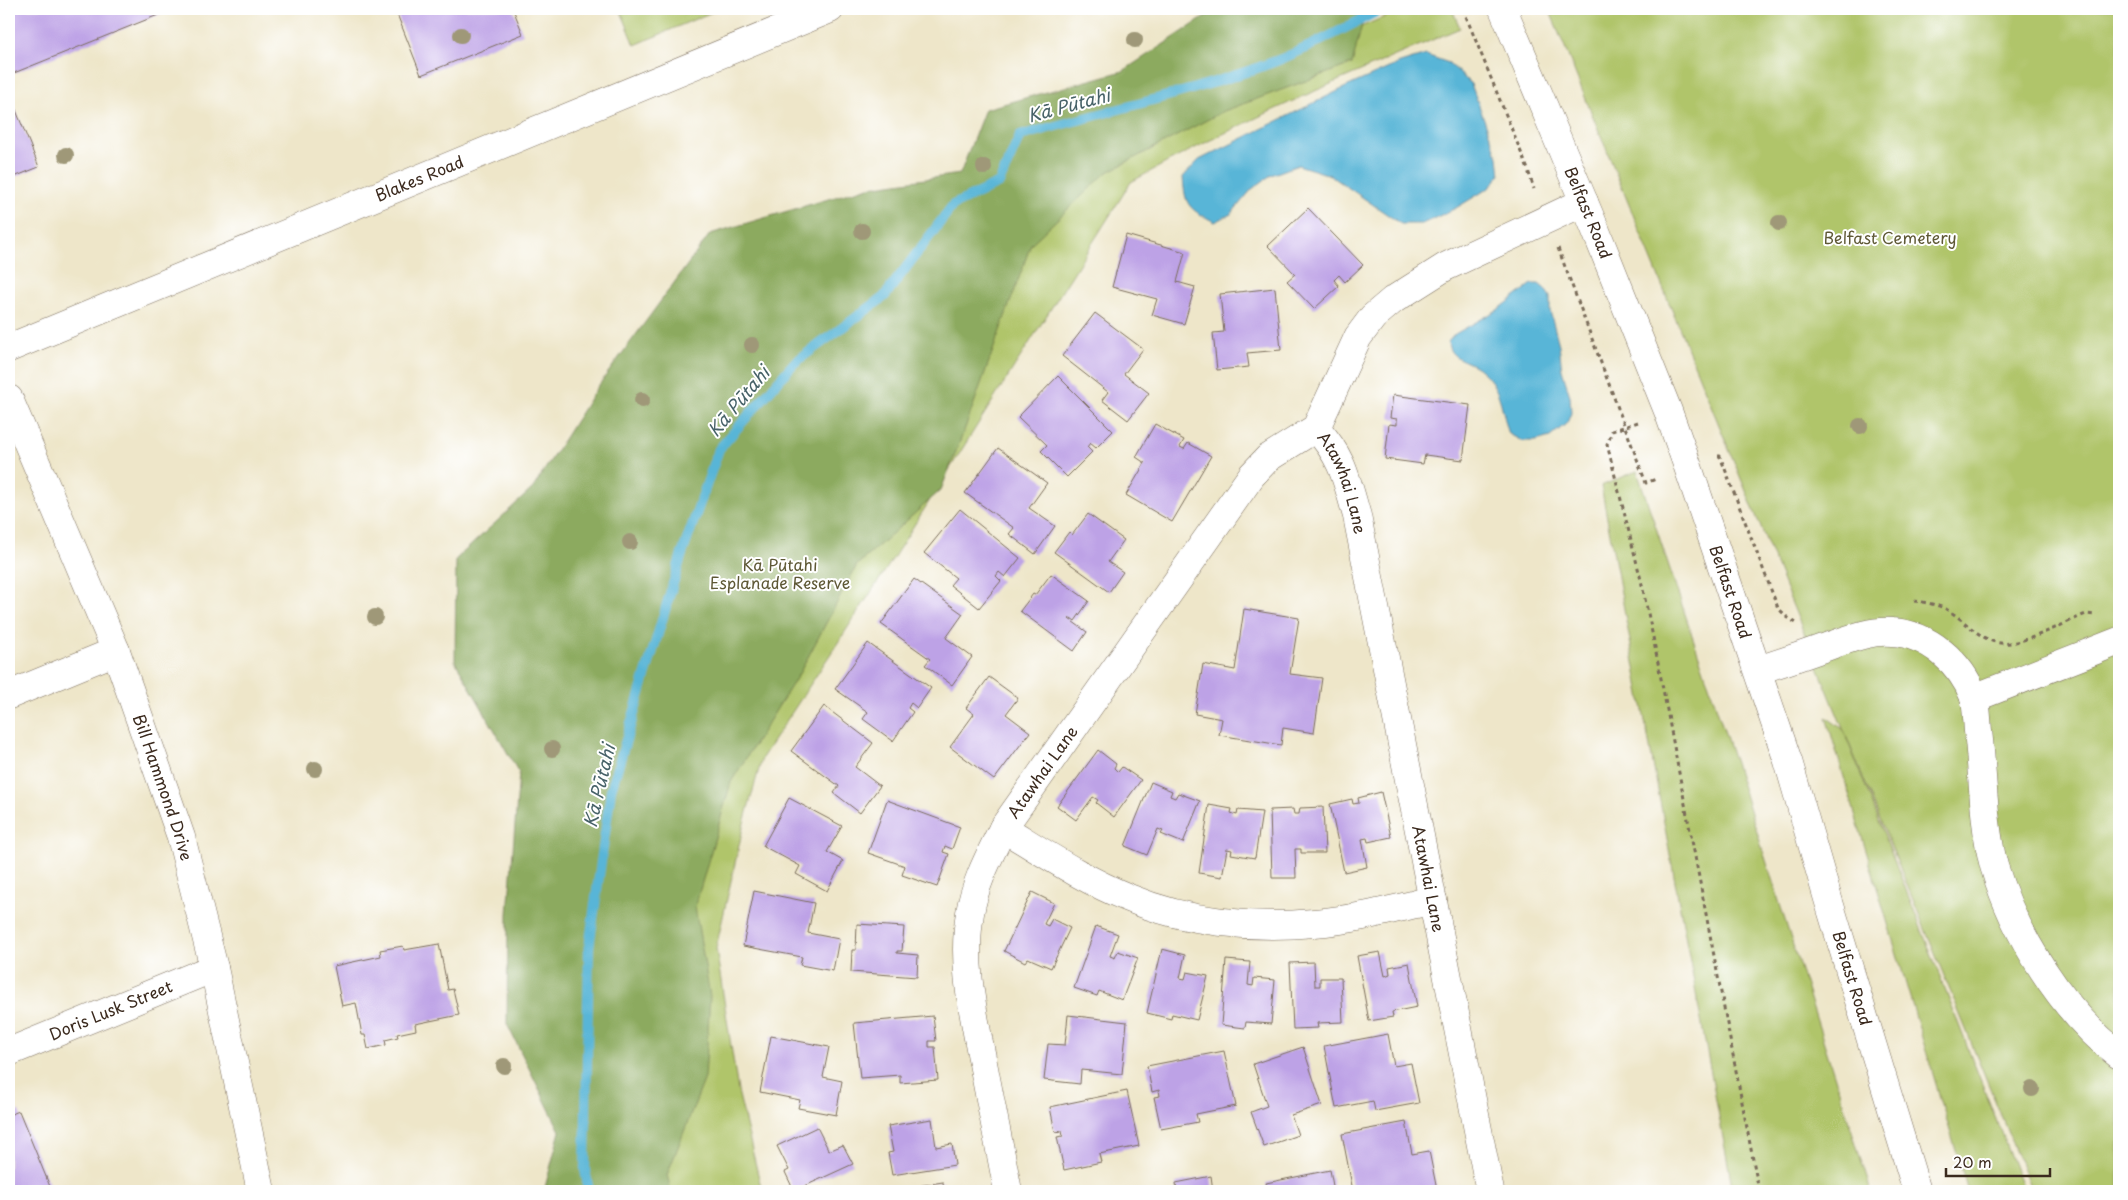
<svg xmlns="http://www.w3.org/2000/svg" width="2128" height="1200" viewBox="0 0 2128 1200" font-family="'Playpen Sans',sans-serif">
	<style>
		.green { fill: #b0c56a; stroke: #767844 }
		.forest { fill: #8caa5e; stroke: #646a3e }
		.water { fill: #59b5d7; stroke: #4a707a }
		.lines { fill: none; stroke-linecap: round; stroke-linejoin: round }
		.stream { stroke: #59b5d7; stroke-width: 10 }
		.building { fill: #bda2e6 }
		.minor-casing { stroke: #7a6c5a; stroke-width: 29 }
		.path { stroke: #7a6c5a; stroke-width: 3; stroke-dasharray: 4 4; stroke-linecap: butt }
		.minor { stroke: #fff; stroke-width: 28 }
		.tree { fill: #9f9878 }
		.labels { text-anchor: middle; stroke-width: 4; stroke-linejoin: round; paint-order: stroke }
		.street-label { font-size: 16px; fill: #3b2a1e; stroke: #fff }
		.park-label { font-size: 16px; fill: #5e5835; stroke: #fff }
		.water-label { font-size: 18px; font-style: italic; fill: #476268; stroke: #fff }
	</style>
	<rect width="100%" height="100%" fill="#fff"/>
	<filter id="ink" filterUnits="userSpaceOnUse"><feTurbulence type="fractalNoise" baseFrequency=".02" numOctaves="2"/><feDisplacementMap in="SourceGraphic" scale="10" xChannelSelector="R" yChannelSelector="G"/><feConvolveMatrix kernelMatrix="1 2 1 2 8 2 1 2 1" color-interpolation-filters="sRGB"/></filter>
	<filter id="wash" filterUnits="userSpaceOnUse"><feTurbulence type="fractalNoise" baseFrequency=".0096" numOctaves="4" result="noise"/><feDisplacementMap in="SourceGraphic" scale="20" xChannelSelector="R" yChannelSelector="G"/><feGaussianBlur stdDeviation="1.12" result="paint"/><feColorMatrix in="noise" values="0 0 0 0 0 0 0 0 0 0 0 0 0 0 0 0 0 1.4 0 .05"/><feComposite in="paint" operator="in"/></filter>
	<g filter="url(#wash)">
		<rect width="100%" height="100%" fill="#eee6c9"/>
		<!-- green -->
		<g class="green">
			<path d="M620 9H719L635 45Z"/>
			<path d="M1403 9H1452L1460 28C1349 76 1236 123 1131 182L887 568 762 758 744 823 716 948 738 1091 762 1191H635L700 538 1182 103Z"/>
			<path d="M1549 9H2119V1191H2032Z"/>
			<path d="M1637 471 1737 769 1871 1191H1733L1601 486Z"/>
			<path d="M1826 717 1843 729 2024 1191H1968Z"/>
		</g>
		<!-- forest -->
		<path class="forest" d="M1217 9H1366L1352 64 1224 111 1106 173 1031 244 967 423 941 490 857 565 800 672 731 782 695 907 710 996 705 1078 667 1175 671 1191H544L560 1131 507 1024 508 914 519 773 455 661 456 559 533 488 596 389 710 234 869 187 960 174 985 109 1123 71Z"/>
		<!-- water -->
		<g class="water">
			<path d="M1426 55 1449 63 1471 84 1498 157 1500 175 1489 188 1456 208 1422 224H1401L1330 175 1298 165 1271 175 1252 189 1231 214 1215 222C1189 209 1185 207 1183 177L1199 160 1346 87 1400 63Z"/>
			<path d="M1532 284H1539L1545 289 1550 297V311L1559 345 1562 370 1570 396 1571 413 1567 423 1550 437 1536 441H1522L1509 434C1502 414 1502 392 1487 376 1484 373 1479 368 1475 366 1463 359 1449 358 1448 342L1455 334 1499 309Z"/>
		</g>
		<g class="lines">
			<!-- stream -->
			<path class="stream" d="M589 1191 585 1170 589 948 611 790 681 557 719 449 794 363 884 297 953 205 999 183 1020 136C1105 111 1193 93 1276 61 1312 47 1348 26 1382 9"/>
		</g>
		<g id="blocks">
			<!-- building -->
			<g class="building">
				<path d="M9 9H173L9 75Z"/>
				<path d="M395 9H513L523 34 421 75Z"/>
				<path d="M9 93 39 167 9 179Z"/>
				<path d="M1308 208 1363 265 1345 282 1339 275 1334 280 1339 286 1314 309 1287 281 1295 274 1268 246Z"/>
				<path d="M1126 235 1185 252 1177 282 1195 287 1184 324 1152 315 1157 299 1112 287Z"/>
				<path d="M1275 288 1281 350 1247 353 1249 367 1217 370 1213 333 1224 332 1220 294Z"/>
				<path d="M1095 313 1143 349 1124 374 1149 393 1128 420 1102 400 1108 392 1062 356Z"/>
				<path d="M1058 376 1113 431 1096 448 1090 443 1087 447 1092 452 1067 477 1041 451 1047 445 1018 417Z"/>
				<path d="M1393 395 1470 405 1463 460 1425 455 1423 464 1385 459 1389 424 1397 425V419L1390 418Z"/>
				<path d="M1155 424 1184 440 1180 447 1184 449 1188 443 1211 456 1172 522 1126 495 1145 463 1136 457Z"/>
				<path d="M998 448 1047 483 1029 508 1055 526 1035 554 1009 534 1014 528 965 493Z"/>
				<path d="M960 509 1020 558 1005 577 999 572 996 576 1001 581 979 608 950 585 956 578 924 553Z"/>
				<path d="M1088 514 1124 540 1108 562 1123 572 1109 592 1054 552 1069 532 1072 535Z"/>
				<path d="M1051 574 1089 601 1075 621 1071 618 1069 619 1087 632 1074 651 1020 611 1033 594 1035 595Z"/>
				<path d="M914 579 963 614 946 638 972 657 952 685 925 665 930 659 881 624Z"/>
				<path d="M1244 609 1299 618 1290 674 1322 678 1314 733 1283 728 1281 745 1219 735 1222 719 1195 714 1203 664 1235 670Z"/>
				<path d="M868 643 931 688 917 708 911 703 908 708 913 712 893 741 863 719 868 712 835 689Z"/>
				<path d="M989 677 1018 698 1006 714 1030 732 994 780 950 747 974 714 966 708Z"/>
				<path d="M824 706 873 743 855 767 880 786 860 813 834 793 839 786 791 751Z"/>
				<path d="M1098 750 1116 764 1114 768 1118 772 1122 767 1141 780 1114 817 1096 803 1098 800 1093 797 1076 820 1057 806Z"/>
				<path d="M1151 782 1172 791 1170 796 1175 798 1178 793 1200 801 1183 843 1161 834 1163 831 1158 829 1147 855 1125 846Z"/>
				<path d="M1381 792 1391 837 1368 842 1367 838 1362 839 1367 867 1344 872 1330 804 1352 799 1353 804 1359 803 1358 798Z"/>
				<path d="M789 798 842 826 827 852 843 861 827 891 796 874 800 866 763 846Z"/>
				<path d="M887 800 960 827 952 849 945 846 943 852 949 854 937 887 902 875 905 866 868 853Z"/>
				<path d="M1209 805 1232 809 1231 813 1237 815 1238 810 1262 812 1255 858 1231 854 1232 850 1227 849 1222 877 1199 873Z"/>
				<path d="M1323 807 1325 853H1301V849H1295L1296 878H1272L1270 810 1293 809 1294 814H1299L1300 808Z"/>
				<path d="M754 891 814 903 808 933 839 939 833 971 800 965 802 957 743 946Z"/>
				<path d="M1032 892 1054 903 1044 924 1048 926 1052 919 1070 928 1051 968 1028 958 1025 962 1004 951Z"/>
				<path d="M857 924 904 927 902 951H897V953L918 955 917 977 851 972 852 950H856Z"/>
				<path d="M1096 926 1118 934 1110 956 1115 958 1118 951 1138 958 1122 1000 1099 991 1097 996 1074 988Z"/>
				<path d="M439 944 448 990 453 989 459 1015 415 1024 416 1030 397 1034 398 1037 385 1040 386 1045 368 1049 365 1035H362L356 1003 342 1006 334 966 381 956 380 950 403 946 404 950Z"/>
				<path d="M1162 949 1185 955 1180 978 1185 979 1187 972 1208 976 1197 1020 1172 1014 1171 1019 1147 1013Z"/>
				<path d="M1380 952 1385 976 1390 974 1389 967 1409 963 1417 1007 1392 1012 1393 1017 1369 1021 1357 956Z"/>
				<path d="M1226 960 1250 962 1248 985 1253 986 1254 978 1275 980 1271 1024 1246 1022 1245 1028 1221 1025Z"/>
				<path d="M1314 962 1315 986H1320V978H1341L1343 1022 1317 1023 1318 1028 1293 1029 1290 963Z"/>
				<path d="M1068 1015 1127 1022 1122 1074 1081 1070 1080 1084 1044 1080 1048 1044 1065 1045Z"/>
				<path d="M933 1016 936 1041H929V1047H935L938 1080 900 1083V1075L860 1078 854 1023Z"/>
				<path d="M1388 1034 1394 1066 1411 1063 1419 1103 1375 1111 1373 1101 1336 1108 1324 1046Z"/>
				<path d="M771 1036 829 1047 823 1077 842 1081 836 1115 798 1108 800 1100 760 1092Z"/>
				<path d="M1303 1047 1322 1105 1291 1115 1298 1135 1264 1147 1251 1112 1267 1106 1253 1064Z"/>
				<path d="M1224 1051 1236 1106 1196 1114 1198 1122 1161 1129 1154 1097 1160 1096 1159 1090 1152 1092 1147 1066Z"/>
				<path d="M1127 1091 1139 1146 1099 1154 1101 1162 1064 1170 1057 1137 1063 1136 1062 1131 1055 1132 1050 1107Z"/>
				<path d="M19 1111 51 1189 47 1191H9V1115Z"/>
				<path d="M932 1119 936 1147 952 1144 955 1165 892 1175 888 1153 893 1152 888 1126Z"/>
				<path d="M1406 1122 1412 1154 1429 1151 1437 1190 1392 1191V1188L1376 1191H1353L1342 1134Z"/>
				<path d="M817 1127 829 1151 843 1145 853 1164 794 1191 785 1172 789 1170 777 1146Z"/>
				<path d="M1330 1170 1334 1191H1268L1266 1183Z"/>
				<path d="M1211 1176 1213 1191H1177L1176 1183Z"/>
				<path d="M943 1182 944 1191H891V1190Z"/>
			</g>
		</g>
	</g>
	<g filter="url(#ink)">
		<use href="#blocks" fill-opacity="0" stroke="#7a6c5a" stroke-width="1"/>
		<g class="lines">
			<defs>
				<g id="minor">
					<path id="s1" d="M1503 9 1594 226 1668 411 1688 467 1788 761 1828 899 1917 1191"/>
					<path id="s2" d="M9 348 830 9"/>
					<path id="s3" d="M9 399 116 651 181 837 214 968 261 1191"/>
					<path id="s4" d="M1316 428C1343 458 1346 478 1357 516L1490 1191"/>
					<path d="M1758 670C1780 663 1801 656 1823 648 1845 641 1868 630 1892 632 1929 634 1961 663 1974 697 1977 707 1977 720 1978 731 1983 772 1983 826 1994 866 2014 934 2063 1012 2119 1055"/>
					<path d="M9 695 116 651"/>
					<path d="M1974 698 2119 641"/>
					<path d="M1003 828C1044 853 1084 880 1129 898 1186 922 1253 929 1314 923 1354 920 1394 909 1433 900"/>
					<path id="s5" d="M9 1052 214 968"/>
					<path id="s6" d="M1008 1191C1000 1150 992 1109 984 1068 974 1016 961 965 970 913 975 882 990 855 1003 828L1252 475 1268 458 1316 428 1358 337 1373 317 1393 300 1445 267 1584 202"/>
				</g>
			</defs>
			<!-- minor casing -->
			<use href="#minor" class="minor-casing"/>
			<!-- path -->
			<g class="path">
				<path d="M1463 9 1527 167 1534 189"/>
				<path d="M1558 248 1646 483 1658 478"/>
				<path d="M1638 422 1612 431 1607 444 1641 580 1654 642 1759 1191"/>
				<path d="M1718 456H1720L1778 608 1787 617 1796 623"/>
				<path d="M1914 601C1924 602 1934 604 1944 608 1966 619 1983 647 2010 643 2036 639 2062 624 2086 614L2095 615"/>
			</g>
			<!-- minor -->
			<use href="#minor" class="minor"/>
		</g>
		<!-- trees -->
		<g class="tree">
			<circle cx="461" cy="35" r="8"/>
			<circle cx="1135" cy="40" r="8"/>
			<circle cx="66" cy="155" r="8"/>
			<circle cx="984" cy="167" r="8"/>
			<circle cx="1779" cy="223" r="8"/>
			<circle cx="862" cy="231" r="8"/>
			<circle cx="752" cy="345" r="8"/>
			<circle cx="642" cy="400" r="8"/>
			<circle cx="1860" cy="426" r="8"/>
			<circle cx="630" cy="542" r="8"/>
			<circle cx="375" cy="617" r="8"/>
			<circle cx="552" cy="749" r="8"/>
			<circle cx="315" cy="769" r="8"/>
			<circle cx="504" cy="1066" r="8"/>
			<circle cx="2032" cy="1089" r="8"/>
		</g>
	</g>
	<g class="labels">
		<!-- street labels -->
		<g class="street-label">
			<text dy="6" stroke="none"><textPath href="#s2" startOffset="444">Blakes Road</textPath></text>
			<text dy="6" stroke="none"><textPath href="#s1" startOffset="221">Belfast Road</textPath></text>
			<text dy="6" stroke="none"><textPath href="#s4" startOffset="62">Atawhai Lane</textPath></text>
			<text dy="6" stroke="none"><textPath href="#s1" startOffset="626">Belfast Road</textPath></text>
			<text dy="6" stroke="none"><textPath href="#s6" startOffset="442">Atawhai Lane</textPath></text>
			<text dy="6" stroke="none"><textPath href="#s3" startOffset="418">Bill Hammond Drive</textPath></text>
			<text dy="6" stroke="none"><textPath href="#s4" startOffset="468">Atawhai Lane</textPath></text>
			<text dy="6" stroke="none"><textPath href="#s1" startOffset="1031">Belfast Road</textPath></text>
			<text dy="6" stroke="none"><textPath href="#s5" startOffset="110">Doris Lusk Street</textPath></text>
		</g>
		<!-- park labels -->
		<g class="park-label">
			<text x="1890" y="244">Belfast Cemetery</text>
			<text x="780" y="571">Kā Pūtahi<tspan x="780" dy="18">Esplanade Reserve</tspan></text>
		</g>
		<!-- water labels -->
		<g class="water-label">
			<text transform="translate(1069 106) rotate(-15)" y="6">Kā Pūtahi</text>
			<text transform="translate(739 402) rotate(-50)" y="6">Kā Pūtahi</text>
			<text transform="translate(600 786) rotate(-77)" y="6">Kā Pūtahi</text>
		</g>
	</g>
	<!-- margin -->
	<rect width="2128" height="1200" fill="none" stroke="#fff" stroke-width="30"/>
	<!-- scale -->
	<path d="M1946 1168v8h104v-8" fill="none" stroke="#3b2a1e" stroke-width="2.5"/>
	<text x="1953" y="1168" font-size="15" fill="#3b2a1e" stroke="#ffffff" stroke-width="4" paint-order="stroke">20 m</text>
</svg>
